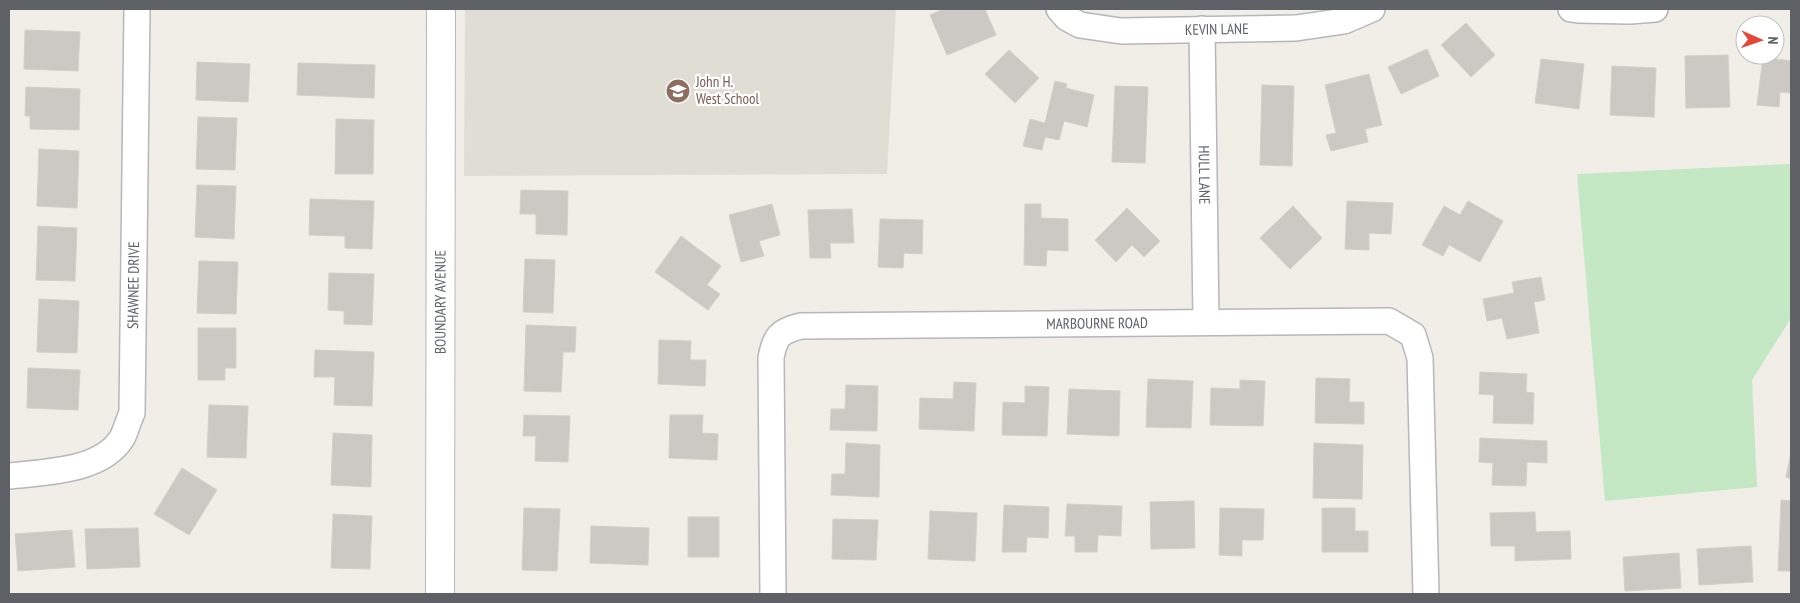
<svg xmlns="http://www.w3.org/2000/svg" width="1800" height="603" viewBox="0 0 1800 603" font-family="'PT Sans Narrow',sans-serif">
	<style>
		.education { fill: #e0ddd5 }
		.green { fill: #c4e7c4 }
		.building { fill: #ccc9c4; stroke: #d5d0c5 }
		.lines { fill: none; stroke-linecap: round; stroke-linejoin: round }
		.minor-casing { stroke: #b4b7bb; stroke-width: 28 }
		.secondary-casing { stroke: #b5b9be; stroke-width: 30 }
		.minor { stroke: #fff; stroke-width: 25 }
		.secondary { stroke: #fff; stroke-width: 28 }
		.labels { text-anchor: middle; stroke-width: 4.5; stroke-linejoin: round; paint-order: stroke }
		.street-label { font-size: 15px; fill: #5e6267; stroke: #fff }
		.education-label { font-size: 15px; fill: #785e54; stroke: #fff; text-anchor: start }
	</style>
	<rect width="100%" height="100%" fill="#f0eee7"/>
	<!-- education -->
	<path class="education" d="M465 9H896L887 174 464 176Z"/>
	<!-- green -->
	<path class="green" d="M1791 164V318L1752 380 1757 487 1605 501 1577 174Z"/>
	<!-- building -->
	<g class="building">
		<path d="M944 9H985L996 35 947 55 930 15Z"/>
		<path d="M1466 23 1495 55 1471 77 1441 45Z"/>
		<path d="M25 30 80 32 78 71 24 69Z"/>
		<path d="M1427 49 1439 76 1401 94 1388 67Z"/>
		<path d="M1009 50 1039 78 1015 103 985 74Z"/>
		<path d="M1728 55 1730 107 1686 108 1685 56Z"/>
		<path d="M1763 57 1791 61V93L1780 92 1779 107 1757 105Z"/>
		<path d="M1541 59 1584 64 1579 109 1535 103Z"/>
		<path d="M197 62 250 64 248 102 196 100Z"/>
		<path d="M298 63 375 65 374 98 297 95Z"/>
		<path d="M1612 66 1656 68 1654 117 1610 115Z"/>
		<path d="M1369 74 1382 125 1365 129 1368 142 1331 151 1326 135 1336 133 1325 85Z"/>
		<path d="M1055 81 1067 84 1066 88 1094 95 1087 127 1064 121 1059 140 1045 137 1042 150 1023 146 1030 119 1045 123Z"/>
		<path d="M1262 85 1294 86 1292 166 1260 165Z"/>
		<path d="M1115 86 1148 87 1145 163 1112 162Z"/>
		<path d="M26 87 80 89 79 130 30 129V116H25Z"/>
		<path d="M198 117 237 118 235 170 196 169Z"/>
		<path d="M336 119 374 120 373 174H335Z"/>
		<path d="M39 149 79 151 77 208 37 206Z"/>
		<path d="M197 185 236 186 234 239 195 237Z"/>
		<path d="M521 190 568 191 567 235 536 234V214H520Z"/>
		<path d="M310 199 374 201 372 249 345 248V236L309 235Z"/>
		<path d="M1347 201 1393 203 1391 234 1369 233V250L1345 249Z"/>
		<path d="M1468 201 1503 221 1480 262 1449 245 1443 256 1422 245 1444 206 1460 215Z"/>
		<path d="M772 204 780 235 759 241 764 256 741 262 729 215Z"/>
		<path d="M1025 204H1041V218L1068 219V251L1047 250 1046 266 1024 265Z"/>
		<path d="M1293 206 1322 238 1290 269 1260 238Z"/>
		<path d="M1127 208 1160 241 1144 257 1132 245 1116 262 1095 240Z"/>
		<path d="M852 209 854 243H830L831 258H810L808 210Z"/>
		<path d="M880 219 923 220 922 254 904 253 903 268 878 267Z"/>
		<path d="M38 226 77 228 75 281 36 280Z"/>
		<path d="M681 236 721 266 707 285 720 294 708 310 655 272Z"/>
		<path d="M525 259 555 260 553 313 523 312Z"/>
		<path d="M199 261 238 262 236 314 197 313Z"/>
		<path d="M329 273 374 274 372 325 344 324V311L328 310Z"/>
		<path d="M1541 277 1545 300 1534 302 1539 333 1507 339 1502 318 1487 321 1483 299 1514 293 1512 282Z"/>
		<path d="M39 299 79 301 77 353 37 352Z"/>
		<path d="M526 325 576 327 575 352H563L561 392 524 391Z"/>
		<path d="M198 328H236V368H225V380H198Z"/>
		<path d="M659 340 691 341 690 360H706L705 386 658 384Z"/>
		<path d="M315 350 374 352 372 406 334 405 335 377H314Z"/>
		<path d="M28 368 80 370 78 410 27 408Z"/>
		<path d="M1480 372 1527 374 1526 392 1534 393 1533 424 1493 423 1494 395 1479 394Z"/>
		<path d="M1316 378 1350 379 1349 402H1364V424L1315 423Z"/>
		<path d="M1148 379 1193 381 1191 428 1146 427Z"/>
		<path d="M1240 380 1265 381 1263 426 1210 425 1211 388 1240 389Z"/>
		<path d="M954 382 976 383 974 431 919 429 920 398 953 399Z"/>
		<path d="M846 385 878 386 877 431 830 430 831 409H845Z"/>
		<path d="M1025 386 1049 387 1047 436 1002 435 1003 402 1025 403Z"/>
		<path d="M1069 389 1120 391 1119 436 1067 434Z"/>
		<path d="M209 405 248 406 246 458 207 457Z"/>
		<path d="M524 415 570 416 568 462 535 461 536 436H523Z"/>
		<path d="M670 415H703L702 433 718 434 717 460 669 458Z"/>
		<path d="M333 433 372 435 371 487 331 485Z"/>
		<path d="M1480 438 1547 441V463L1527 462 1526 486 1492 485 1493 463 1479 462Z"/>
		<path d="M846 443 880 445 879 497 831 495 832 474H845Z"/>
		<path d="M1314 443 1363 445 1362 499 1313 498Z"/>
		<path d="M1791 452V479L1786 477Z"/>
		<path d="M182 468 217 490 189 535 154 514Z"/>
		<path d="M1781 500 1791 501V571H1778Z"/>
		<path d="M1194 501 1195 548 1151 549 1150 502Z"/>
		<path d="M1067 504 1122 506 1121 536 1098 535 1097 552H1075V536H1065Z"/>
		<path d="M1004 505 1049 507 1048 538 1027 537 1026 552H1002Z"/>
		<path d="M524 508 560 509 557 571 522 570Z"/>
		<path d="M1220 508 1264 509 1263 540H1242V556L1219 555Z"/>
		<path d="M1322 508H1355V531H1368V552H1322Z"/>
		<path d="M930 511 977 513 975 561 928 559Z"/>
		<path d="M1535 512 1536 532 1570 531 1571 559 1515 561V546H1491L1490 513Z"/>
		<path d="M333 514 372 516 370 569 331 568Z"/>
		<rect x="688" y="517" width="31" height="40"/>
		<path d="M833 519 878 520 876 560 832 559Z"/>
		<path d="M591 526 649 528 648 565 590 563Z"/>
		<path d="M138 528 140 567 87 569 85 529Z"/>
		<path d="M72 530 75 567 18 571 15 534Z"/>
		<path d="M1751 546 1753 582 1699 585 1697 549Z"/>
		<path d="M1679 553 1681 588 1625 591 1623 557Z"/>
	</g>
	<g class="lines">
		<defs>
			<g id="minor">
				<path id="s1" d="M1059 9 1067 18 1080 25 1121 31 1296 28 1344 21 1372 9"/>
				<path d="M1571 9 1578 10 1630 11 1655 9"/>
				<path id="s2" d="M1202 29 1206 321"/>
				<path id="s3" d="M9 476C44 472 101 472 122 438 126 431 128 421 132 413L137 9"/>
				<path id="s4" d="M773 594 771 358C775 337 779 331 801 326L1389 321 1413 335 1420 358 1426 594"/>
			</g>
			<g id="secondary">
				<path id="s5" d="M440 594 441 9"/>
			</g>
		</defs>
		<!-- minor casing -->
		<use href="#minor" class="minor-casing"/>
		<!-- secondary casing -->
		<use href="#secondary" class="secondary-casing"/>
		<!-- minor -->
		<use href="#minor" class="minor"/>
		<!-- secondary -->
		<use href="#secondary" class="secondary"/>
	</g>
	<!-- icons -->
	<defs>
		<symbol id="school-disc" viewBox="-11 -11 22 22"><circle r="9.5" fill="#8d6e63" stroke="#fff"/><path d="M0-5L7-2L0 1L-7-2ZM-4 1L0 2.5L4 1V4Q0 6-4 4Z" fill="#fff"/></symbol>
	</defs>
	<g fill-rule="evenodd">
		<use href="#school-disc" x="664" y="77" width="28" height="28"/>
	</g>
	<g class="labels">
		<!-- street labels -->
		<g class="street-label">
			<text dy="5" stroke="none"><textPath href="#s1" startOffset="164">KEVIN LANE</textPath></text>
			<text dy="5" stroke="none"><textPath href="#s2" startOffset="146">HULL LANE</textPath></text>
			<text dy="5" stroke="none"><textPath href="#s3" startOffset="278">SHAWNEE DRIVE</textPath></text>
			<text dy="5" stroke="none"><textPath href="#s5" startOffset="292">BOUNDARY AVENUE</textPath></text>
			<text dy="5" stroke="none"><textPath href="#s4" startOffset="580">MARBOURNE ROAD</textPath></text>
		</g>
		<!-- education labels -->
		<g class="education-label">
			<text x="696" y="87">John H.<tspan x="696" dy="17">West School</tspan></text>
		</g>
	</g>
	<!-- border -->
	<rect width="1800" height="603" fill="none" stroke="#5e6267" stroke-width="20"/>
	<!-- north arrow -->
	<g transform="translate(1760 40) rotate(92)"><circle r="24" fill="#ffffff" stroke="#bfc0c2"/>
	<path d="M0-4L9 19L0 12L-9 19Z" fill="#e74536"/>
	<text y="-8" font-size="14" font-weight="bold" text-anchor="middle" fill="#5e6267">N</text>
	</g>
</svg>
